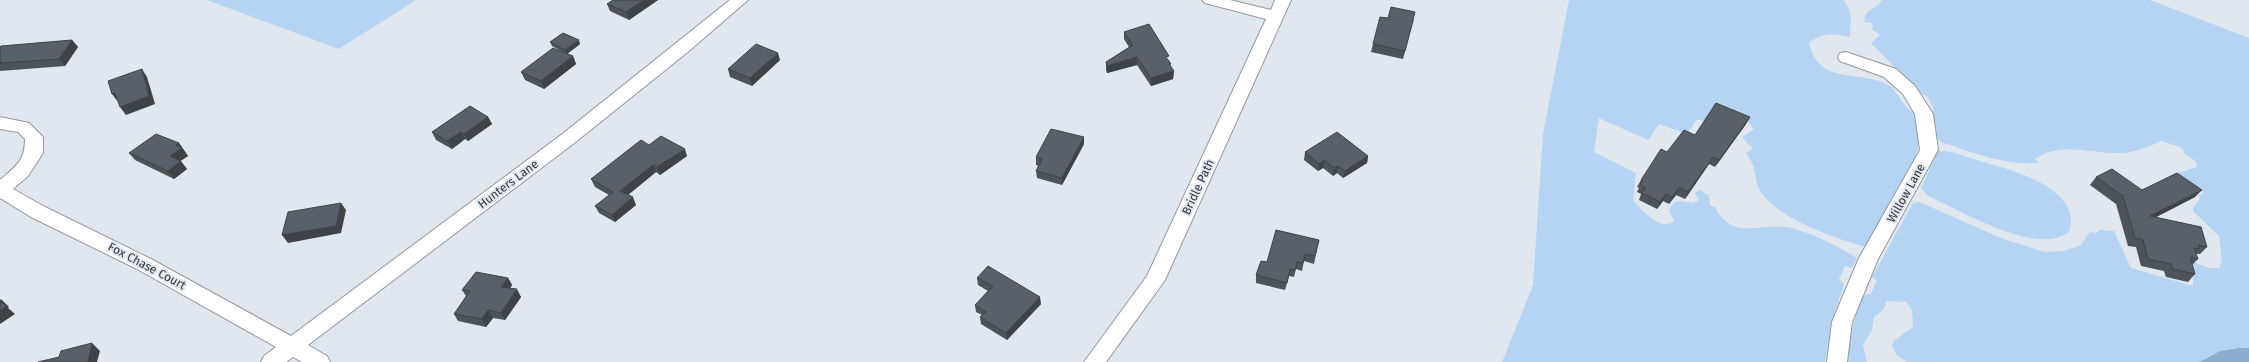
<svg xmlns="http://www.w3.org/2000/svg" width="2249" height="362" viewBox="0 0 2249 362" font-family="'Fira Sans',sans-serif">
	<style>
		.green { fill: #b5d4f3 }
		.water { fill: #8aadd0 }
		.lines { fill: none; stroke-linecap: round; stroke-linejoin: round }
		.minor-casing { stroke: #91989f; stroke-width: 2 }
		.minor { fill: #fff; fill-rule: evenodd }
		.wall { fill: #4d5359 }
		.shaded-wall { fill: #3f4348 }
		.building { fill: #5a6067; stroke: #3f4348 }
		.labels { text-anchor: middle; stroke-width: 4; stroke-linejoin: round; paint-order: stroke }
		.street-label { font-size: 12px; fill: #36393c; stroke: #e0e7ee }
	</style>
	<rect width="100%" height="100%" fill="#e0e7ee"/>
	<!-- green -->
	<g class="green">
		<path d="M207 0H416L339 49Z"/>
		<path d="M1569 0H1843C1854 11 1850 23 1850 37 1834 33 1822 32 1809 43 1820 88 1861 68 1890 86 1900 93 1901 106 1912 111 1915 118 1919 125 1919 134 1920 170 1882 215 1866 247 1834 238 1780 220 1761 192 1753 179 1758 168 1746 153L1753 149 1742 137 1754 129 1748 121 1705 122 1697 119 1687 134 1659 124 1648 140 1599 118 1594 152 1636 173 1633 201C1642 209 1661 233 1674 221L1669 210 1674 202C1682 199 1692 206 1699 200L1695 193 1700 190 1709 196 1710 206 1715 207C1733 243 1762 221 1791 228 1815 234 1837 246 1857 258L1852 268 1845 266 1839 279 1844 284 1833 318 1825 362H1502L1533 285 1543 134Z"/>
		<path d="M1882 0H2150L2249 38V348C2230 347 2214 352 2199 362H1907L1897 355 1892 346 1894 341 1913 327 1912 310 1906 302 1887 301 1883 310 1874 317 1872 330 1863 345 1867 362H1848L1851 333 1862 295 1871 294 1877 280 1872 277 1913 203 1919 202 2006 240 2045 252 2063 251 2080 246 2090 232 2097 233 2099 230 2114 231 2131 268 2193 286V262L2209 268H2219L2222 260 2219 236 2193 211V207L2200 199 2199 195 2203 193 2201 189 2178 176V173L2197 167 2196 162 2184 153 2183 149C2176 144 2170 145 2162 141 2149 146 2135 153 2120 153 2092 154 2061 141 2035 159L2038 163C2006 166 1971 152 1941 142L1937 138 1936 126 1931 114 1934 110 1928 97 1920 93 1871 43 1880 35 1872 29 1873 26 1872 23 1864 22C1866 6 1877 10 1882 0Z"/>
		<path d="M1938 151C1953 150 1969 158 1983 162 2012 170 2084 189 2069 232 2037 257 1962 211 1928 196L1921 188Z"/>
	</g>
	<!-- water -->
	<path class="water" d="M2238 348H2249V362H2199L2220 351Z"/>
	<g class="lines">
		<defs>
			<g id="minor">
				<path d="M730 0H748L689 51 573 144 308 345 327 356 330 362H302L293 357 286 362H261L264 356 276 347 137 269 31 217 0 198V180C16 166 25 161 25 139L18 132 0 129V117L29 123 43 137V153L28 176 13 189 45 207 151 259 291 336 561 135Z"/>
				<path d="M1202 0H1230L1271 10 1275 0H1291L1165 280 1106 362H1084L1147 276 1266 19 1205 3Z"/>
				<path d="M1846 52 1896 69 1915 86 1933 114 1938 150 1878 259 1852 322 1847 362H1827L1832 322 1859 258 1920 150 1915 114 1903 94 1884 77 1840 61 1838 57 1840 53Z"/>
			</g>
		</defs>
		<!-- minor casing -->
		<use href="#minor" class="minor-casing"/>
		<!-- minor -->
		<use href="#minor" class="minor"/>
	</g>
	<!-- wall -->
	<g class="wall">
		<path d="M658 0 629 20 610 11 607 4Z"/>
		<path d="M1414 19 1403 59 1371 52 1373 44Z"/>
		<path d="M1124 32 1169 61 1171 67 1174 71 1173 79 1151 86 1137 65 1107 73 1106 70V62L1129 47 1124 39Z"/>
		<path d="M72 40 78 47 65 66 0 71V47Z"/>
		<path d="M550 42 580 44 567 54 552 46Z"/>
		<path d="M573 56 576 64 544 89 525 80 521 72Z"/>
		<path d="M780 60 752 86 730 77 728 69Z"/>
		<path d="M488 117 492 124 468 141 465 139 452 149 436 140 432 132Z"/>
		<path d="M1750 117 1746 124 1715 167 1709 164 1685 199 1676 195 1669 204 1663 201 1657 209 1639 200 1641 194 1637 192 1639 188 1637 187 1641 180 1667 152 1695 135Z"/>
		<path d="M179 143 188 156 180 161 187 169 174 179 135 160 129 153Z"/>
		<path d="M1084 144 1062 185 1037 178 1036 171 1039 166 1036 165V157Z"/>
		<path d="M649 145 687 156 660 175 656 172 628 195 636 205 615 222 599 213 595 206 609 195 595 187 591 179Z"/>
		<path d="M1305 152 1368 156 1367 163 1343 178 1337 173 1333 176 1323 168 1318 171 1304 160Z"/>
		<path d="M2096 177 2142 190 2195 197 2155 217 2207 247 2200 254H2196L2198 259 2192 265 2195 274 2188 282 2166 277 2164 271 2141 266 2136 247 2128 246 2116 204 2090 185Z"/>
		<path d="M1319 240 1314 264 1304 261 1302 271 1296 269 1294 277 1289 276 1285 290 1256 283V275L1267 262Z"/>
		<path d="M508 278 512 285 510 288 521 297 505 320 493 318 486 327 458 321 454 314 466 296 462 290Z"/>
		<path d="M977 278 1041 304 1007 340 981 324 980 317 982 315 976 312 975 305 988 291 978 285Z"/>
	</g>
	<!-- shaded-wall -->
	<g class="shaded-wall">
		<path d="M644 0H658L629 20 626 12Z"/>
		<path d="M72 40 78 47 65 66 59 59Z"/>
		<path d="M579 40 580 44 567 54 565 50Z"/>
		<path d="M778 53 780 60 752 86 750 78Z"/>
		<path d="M573 56 576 64 544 89 541 81Z"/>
		<path d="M1137 57V65L1107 73V66Z"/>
		<path d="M142 69 147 77 155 104 126 115 120 107Z"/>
		<path d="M1174 71 1173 79 1151 86V78Z"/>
		<path d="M115 93 118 102 112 94Z"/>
		<path d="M488 117 492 124 468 141 464 134Z"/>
		<path d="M1750 117 1746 124 1715 167 1719 160Z"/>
		<path d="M461 132 465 139 452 149 447 141Z"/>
		<path d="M1084 137V144L1062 185V178Z"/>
		<path d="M179 143 188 156 176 164 170 156 176 145Z"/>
		<path d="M685 149 687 156 660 175 657 167Z"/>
		<path d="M1368 156 1367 163 1343 178 1345 171Z"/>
		<path d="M1713 157 1709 164 1685 199 1688 192Z"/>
		<path d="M1324 160 1323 168 1318 171 1319 164Z"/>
		<path d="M181 161 187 169 174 179 168 171Z"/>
		<path d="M653 165 656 172 624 198 620 191Z"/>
		<path d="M1338 166 1337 173 1333 176 1334 168Z"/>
		<path d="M1679 188 1676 195 1669 204 1672 197Z"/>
		<path d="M2202 190 2195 197 2143 224 2150 216Z"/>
		<path d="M1666 194 1663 201 1657 209 1660 202Z"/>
		<path d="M633 197 636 205 615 222 612 215Z"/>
		<path d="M341 203 346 210 341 233 288 243 282 235Z"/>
		<path d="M508 278 512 285 506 294 501 287Z"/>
		<path d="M517 289 521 297 505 320 501 313Z"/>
		<path d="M1040 297 1041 304 1007 340 1006 333Z"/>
		<path d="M1 299 9 307 8 308 15 314 0 324V300Z"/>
		<path d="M488 310 493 318 486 327 482 319Z"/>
		<path d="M92 343 100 351 97 362H87Z"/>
	</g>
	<!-- building -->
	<g class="building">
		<path d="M613 0H644L626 12 607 4Z"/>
		<path d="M1391 7 1415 12 1405 51 1373 44 1380 17 1388 18Z"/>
		<path d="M1149 24 1169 56 1166 57 1171 64H1169L1174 71 1151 78 1137 57 1107 66 1106 62 1133 45 1124 32Z"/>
		<path d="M563 33 579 40 565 50 550 42Z"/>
		<path d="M72 40 59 59 0 63V47L1 46Z"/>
		<path d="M756 44 778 53 750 78 728 69Z"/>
		<path d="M553 48 573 56 541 81 521 72Z"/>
		<path d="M142 69 149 96 120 107 115 93 112 94 108 81Z"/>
		<path d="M1716 103 1750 117 1719 160 1713 157 1688 192 1679 188 1672 197 1666 194 1660 202 1642 193 1646 188 1640 185 1643 181 1641 180 1661 149 1667 152 1684 130 1695 135Z"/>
		<path d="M470 106 488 117 464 134 461 132 447 141 432 132Z"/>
		<path d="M1051 129 1084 137 1062 178 1036 171 1042 159 1036 157Z"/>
		<path d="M1337 132 1368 156 1345 171 1338 166 1334 168 1324 160 1319 164 1305 152Z"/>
		<path d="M156 134 179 143 176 145 182 148 170 156 181 161 168 171 129 153Z"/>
		<path d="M661 136 685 149 657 167 653 165 620 191 633 197 612 215 595 206 613 192 591 179 641 140 649 145Z"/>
		<path d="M2112 169 2142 190 2177 173 2202 190 2150 216 2201 227 2207 247 2198 245 2200 249 2194 248 2198 259 2190 257 2195 274 2173 269 2171 264 2148 259 2143 240 2135 238 2123 196 2096 177Z"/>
		<path d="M341 203 336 226 282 235 288 212Z"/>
		<path d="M1276 230 1319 240 1315 256 1305 254 1303 263 1297 262 1295 270 1290 269 1287 283 1256 275 1261 261 1267 262Z"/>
		<path d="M988 266 1040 297 1006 333 980 317 986 312 975 305 993 286 977 278Z"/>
		<path d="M476 272 508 278 501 287 517 289 501 313 488 310 482 319 454 314 470 291 462 290Z"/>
		<path d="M0 302 7 306 0 311Z"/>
		<path d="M92 343 88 362H38L59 357 61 351Z"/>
	</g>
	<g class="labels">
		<!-- street labels -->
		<g class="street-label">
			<text transform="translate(508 184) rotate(-37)" y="4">Hunters Lane</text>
			<text transform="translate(1198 187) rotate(-65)" y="4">Bridle Path</text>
			<text transform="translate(1906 193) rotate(-61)" y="4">Willow Lane</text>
			<text transform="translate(147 266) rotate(28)" y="4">Fox Chase Court</text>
		</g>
	</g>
</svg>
